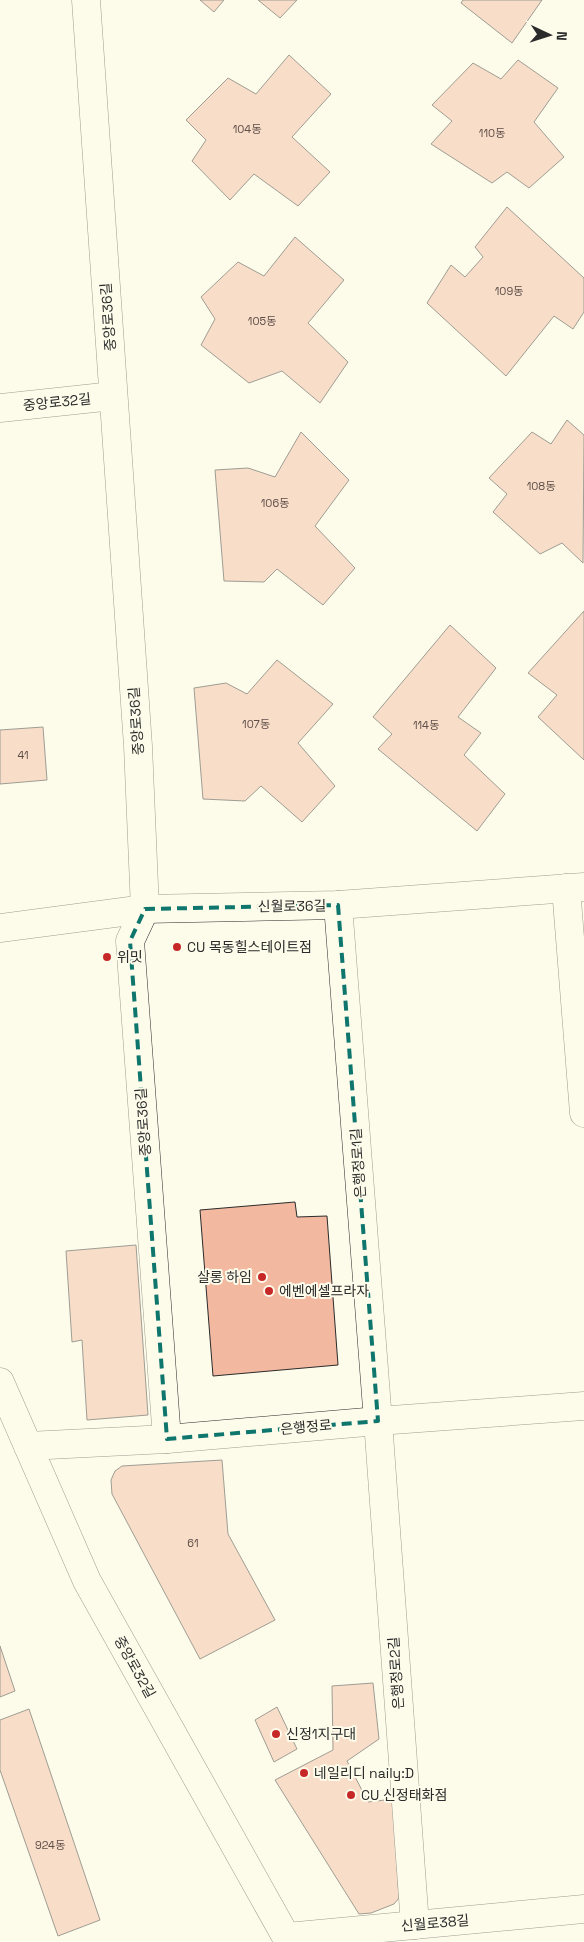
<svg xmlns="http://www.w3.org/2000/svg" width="584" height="1942" viewBox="0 0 584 1942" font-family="'Space Grotesk','Noto Sans KR',sans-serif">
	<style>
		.building { fill: #f2b8a0; stroke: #2b2b2b }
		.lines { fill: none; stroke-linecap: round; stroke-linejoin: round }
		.minor-casing { stroke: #2b2b2b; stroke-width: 29 }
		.minor { stroke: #fdfbea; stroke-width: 28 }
		.marked { fill: none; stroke: #0f766e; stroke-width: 4; stroke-dasharray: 10 6; stroke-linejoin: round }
		.poi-dot { fill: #c62828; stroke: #fdfbea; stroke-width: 2 }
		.labels { text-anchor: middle; stroke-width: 4; stroke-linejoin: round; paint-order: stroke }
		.number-label { font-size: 11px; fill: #5d4e48 }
		.street-label { font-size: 14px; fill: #2b2b2b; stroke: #fdfbea }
		.poi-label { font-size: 14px; fill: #2b2b2b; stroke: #fdfbea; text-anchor: start }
	</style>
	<rect width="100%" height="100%" fill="#fdfbea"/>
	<!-- building -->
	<g class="building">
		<path d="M200 0H224L214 12Z"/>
		<path d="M258 0H297L280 18Z"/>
		<path d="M463 0H542L512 43 461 3Z"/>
		<path d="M289 55 331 94 292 137 330 172 298 206 254 174 230 200 192 161 206 140 186 120 228 78 256 94Z"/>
		<path d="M518 60 558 88 534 122 564 157 529 188 507 172 492 183 431 144 452 121 432 105 473 63 501 79Z"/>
		<path d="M507 207 584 278V312L573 329 554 316 506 376 427 303 451 265 465 277 483 257 475 247Z"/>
		<path d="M295 237 344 280 308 323 348 362 320 403 282 371 249 383 201 345 215 319 201 297 238 262 264 276Z"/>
		<path d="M567 420 584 435 583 563 562 543 540 554 493 512 507 494 489 478 532 432 551 444Z"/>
		<path d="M301 432 349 480 315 526 355 568 323 605 277 569 264 582 224 581 215 470 248 468 275 477Z"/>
		<path d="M584 611V760L538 717 557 695 528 673Z"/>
		<path d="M450 625 496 668 458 717 481 733 464 755 505 794 477 831 378 749 392 734 373 717Z"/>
		<path d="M277 660 333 704 298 743 335 786 302 822 261 786 245 801 203 799 194 688 226 683 247 694Z"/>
		<path d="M43 727 47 780 0 784V730Z"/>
		<path d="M295 1202 297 1217 327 1216 338 1365 213 1376 200 1210Z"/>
		<path d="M136 1245 148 1415 87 1420 82 1340 72 1342 66 1251Z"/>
		<path d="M222 1460 228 1534 275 1620 200 1659 112 1494 111 1480 115 1471 122 1466Z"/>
		<path d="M0 1646 15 1691 0 1697Z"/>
		<path d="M373 1683 379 1739 347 1761 368 1802 393 1799 399 1898 394 1904 371 1913 359 1914 275 1780 333 1750 332 1686Z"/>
		<path d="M277 1707 297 1749 274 1762 255 1720Z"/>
		<path d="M29 1709 100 1920 58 1936 0 1770V1720Z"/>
	</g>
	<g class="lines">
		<defs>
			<g id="minor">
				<path d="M86 0 138 746 145 909 130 941 167 1439"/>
				<path d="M0 408 113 396"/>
				<path d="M566 888 584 1113"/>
				<path d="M338 905 378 1421 415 1925"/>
				<path d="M0 928 145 909 338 905 584 887"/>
				<path d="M0 1382 87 1581 289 1942"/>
				<path d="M28 1446 167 1439 378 1421 584 1406"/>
				<path d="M287 1937 584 1909"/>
			</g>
		</defs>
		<!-- minor casing -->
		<use href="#minor" class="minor-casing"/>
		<!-- minor -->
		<use href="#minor" class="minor"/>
	</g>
	<!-- marked area -->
	<path d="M0 0H584V1942H0ZM338 905 378 1421 167 1439 130 941 145 909Z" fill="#fdfbea" fill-opacity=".55" fill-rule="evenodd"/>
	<path class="marked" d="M338 905 378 1421 167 1439 130 941 145 909Z"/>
	<!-- markers -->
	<g class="poi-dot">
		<circle cx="177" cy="947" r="5"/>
		<circle cx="107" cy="957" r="5"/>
		<circle cx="262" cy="1277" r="5"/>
		<circle cx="269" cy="1291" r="5"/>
		<circle cx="276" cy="1734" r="5"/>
		<circle cx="304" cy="1773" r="5"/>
		<circle cx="351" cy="1795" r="5"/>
	</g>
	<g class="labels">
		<!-- number labels -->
		<g class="number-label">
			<text x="247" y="133">104동</text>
			<text x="492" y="137">110동</text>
			<text x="509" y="295">109동</text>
			<text x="262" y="325">105동</text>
			<text x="541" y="490">108동</text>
			<text x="275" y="507">106동</text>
			<text x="256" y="728">107동</text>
			<text x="426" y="729">114동</text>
			<text x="23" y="759">41</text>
			<text x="193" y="1547">61</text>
			<text x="50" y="1849">924동</text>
		</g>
		<!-- street labels -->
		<g class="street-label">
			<text transform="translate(108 317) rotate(-94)" y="5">중앙로36길</text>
			<text transform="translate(57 402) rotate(-6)" y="5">중앙로32길</text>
			<text transform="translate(136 721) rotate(-94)" y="5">중앙로36길</text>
			<text transform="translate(292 906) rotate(-1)" y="5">신월로36길</text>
			<text transform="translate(143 1122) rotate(-94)" y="5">중앙로36길</text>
			<text transform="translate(358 1163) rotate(-94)" y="5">은행정로1길</text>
			<text transform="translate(306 1427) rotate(-5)" y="5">은행정로</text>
			<text transform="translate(135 1667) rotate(61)" y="5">중앙로32길</text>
			<text transform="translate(396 1673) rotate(-94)" y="5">은행정로2길</text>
			<text transform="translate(435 1923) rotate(-5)" y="5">신월로38길</text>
		</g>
		<!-- poi labels -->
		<g class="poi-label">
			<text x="187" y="952">CU 목동힐스테이트점</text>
			<text x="117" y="962">위밋</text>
			<text x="252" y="1282" text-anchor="end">살롱 하임</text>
			<text x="279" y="1296">에벤에셀프라자</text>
			<text x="286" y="1739">신정1지구대</text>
			<text x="314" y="1778">네일리디 naily:D</text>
			<text x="361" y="1800">CU 신정태화점</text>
		</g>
	</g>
	<!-- north arrow -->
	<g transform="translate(549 35) rotate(94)" stroke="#fdfbea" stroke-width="4" paint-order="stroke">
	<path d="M0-4L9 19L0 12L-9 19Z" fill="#2b2b2b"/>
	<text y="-8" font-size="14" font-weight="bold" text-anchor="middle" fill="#2b2b2b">N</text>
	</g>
</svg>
